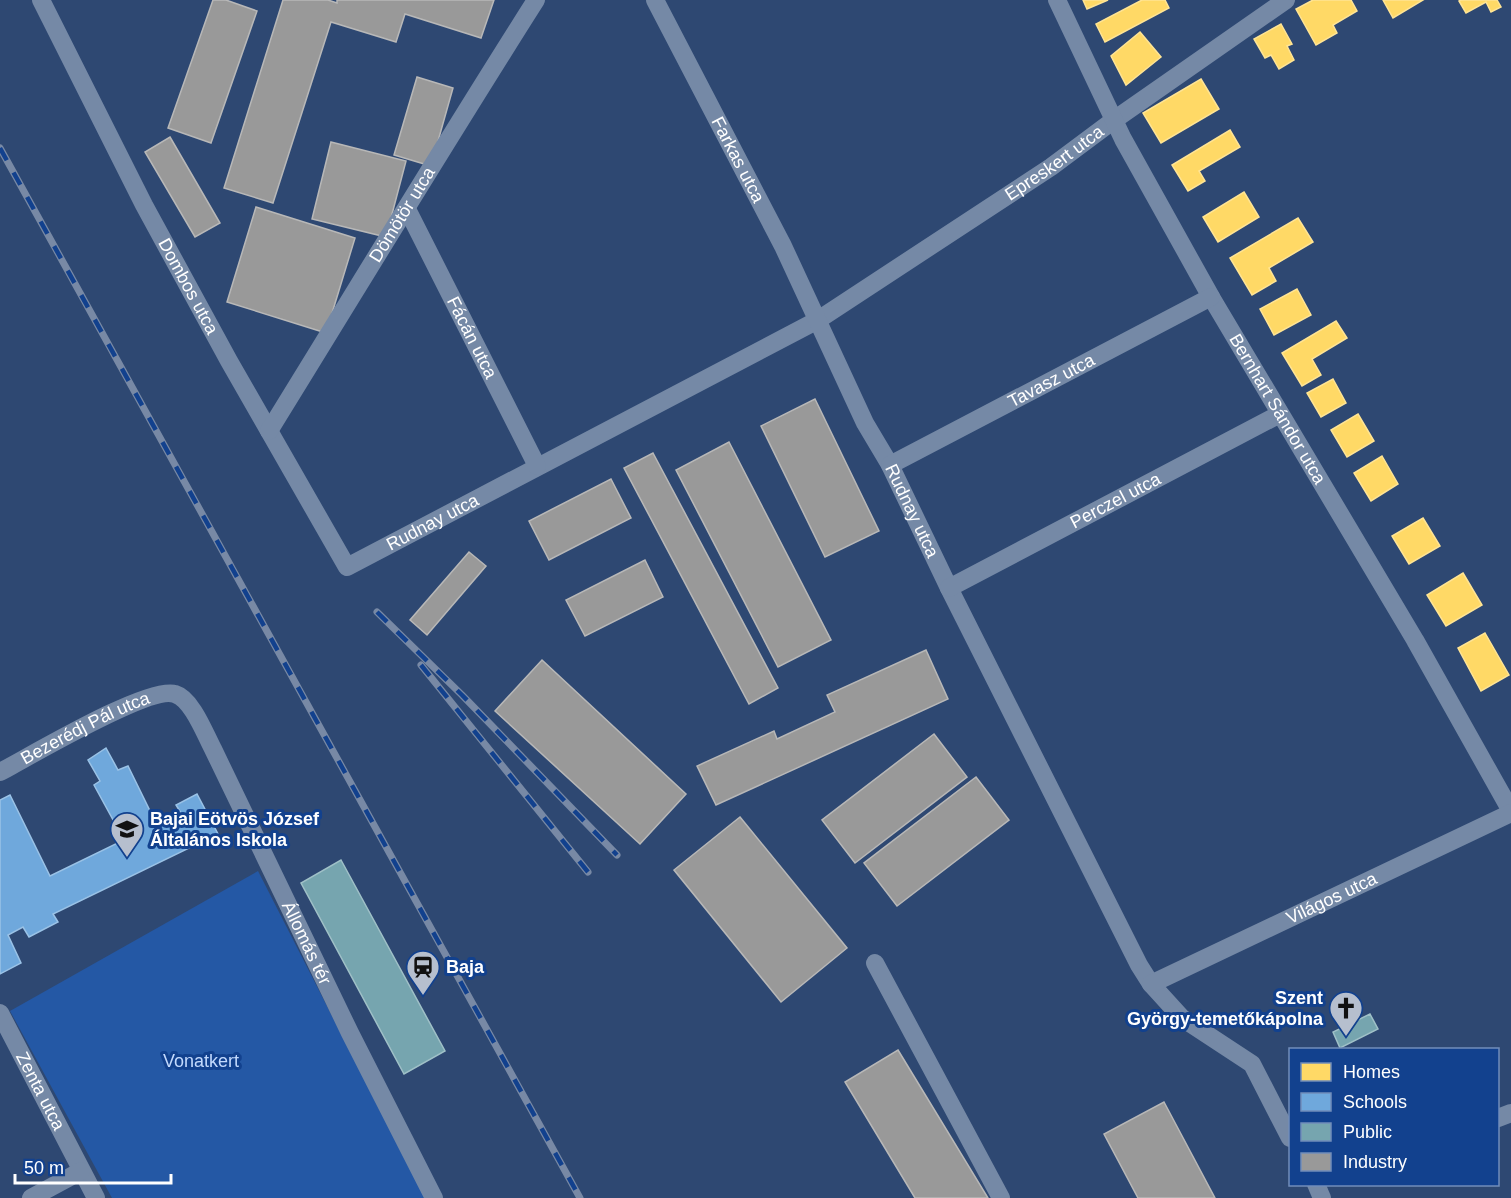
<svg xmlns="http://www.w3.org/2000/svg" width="1511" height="1198" viewBox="0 0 1511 1198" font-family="Helvetica,sans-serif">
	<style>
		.green { fill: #2458a5 }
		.homes { fill: #ffd966; stroke: #ffe494; stroke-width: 1.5 }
		.schools { fill: #6fa8dc; stroke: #9ac2e6; stroke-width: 1.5 }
		.public { fill: #76a5af; stroke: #9fc0c7; stroke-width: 1.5 }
		.industry { fill: #999; stroke: #b8b8b8; stroke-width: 1.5 }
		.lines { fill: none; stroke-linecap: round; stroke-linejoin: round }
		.minor { stroke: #7589a6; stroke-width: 18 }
		.rail-casing { stroke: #7889a5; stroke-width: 7 }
		.rail { stroke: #12418e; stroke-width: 4.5; stroke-dasharray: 14; stroke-linecap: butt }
		.labels { text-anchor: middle; stroke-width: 6; stroke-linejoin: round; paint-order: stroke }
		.street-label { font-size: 18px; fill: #fff; stroke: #12418e }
		.poi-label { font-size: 18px; font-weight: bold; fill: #fff; stroke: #12418e; text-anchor: start }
		.park-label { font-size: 18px; fill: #c2d9fd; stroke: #12418e }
	</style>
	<rect width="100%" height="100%" fill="#2e4872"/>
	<!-- green -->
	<path class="green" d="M258 871 425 1198H112L10 1011Z"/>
	<!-- homes -->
	<g class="homes">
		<path d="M1083 0H1108L1087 9Z"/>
		<path d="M1142 0H1165L1169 8 1105 42 1096 24Z"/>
		<path d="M1313 0H1351L1357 11 1333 25 1337 33 1316 45 1296 9Z"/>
		<path d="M1383 0H1423L1393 18Z"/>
		<path d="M1461 0H1497L1501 7 1491 12 1486 2 1466 13 1459 1Z"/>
		<path d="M1281 24 1292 44 1287 46 1294 60 1279 69 1271 55 1265 58 1254 39Z"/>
		<path d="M1140 32 1161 57 1126 85 1111 56Z"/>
		<path d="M1201 79 1219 109 1161 143 1143 113Z"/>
		<path d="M1230 130 1240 147 1199 171 1205 181 1188 191 1172 165Z"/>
		<path d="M1244 192 1259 217 1218 242 1203 217Z"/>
		<path d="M1298 218 1313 242 1269 268 1276 281 1252 295 1230 258Z"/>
		<path d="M1297 289 1311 315 1274 335 1260 309Z"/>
		<path d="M1336 321 1347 338 1312 359 1321 375 1302 386 1282 353Z"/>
		<path d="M1333 379 1346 403 1321 417 1307 393Z"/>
		<path d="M1358 414 1374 441 1347 457 1331 430Z"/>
		<path d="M1382 456 1398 484 1371 501 1354 473Z"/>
		<path d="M1423 518 1440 546 1409 564 1392 536Z"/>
		<path d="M1463 573 1482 605 1446 626 1427 595Z"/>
		<path d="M1485 633 1509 675 1481 691 1458 648Z"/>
	</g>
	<!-- schools -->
	<path class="schools" d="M106 748 118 770 128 766 157 825 181 813 176 805 197 794 218 834 53 914 58 922 29 937 23 927 8 935 21 963 0 974V800L10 795 50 876 124 840 94 785 100 781 88 760Z"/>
	<!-- public -->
	<g class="public">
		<path d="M341 860 445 1051 404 1074 301 883Z"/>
		<path d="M1370 1014 1378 1029 1340 1048 1333 1032Z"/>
	</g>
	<!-- industry -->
	<g class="industry">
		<path d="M213 0H226L257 11 211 143 168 128Z"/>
		<path d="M283 0H328L337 3V0H494L481 38 405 14 396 42 331 22 273 203 224 188Z"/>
		<path d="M417 77 453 88 431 166 394 155Z"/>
		<path d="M170 137 220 223 195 237 145 152Z"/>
		<path d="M331 142 406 161 386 237 312 219Z"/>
		<path d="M256 207 355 238 326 333 227 302Z"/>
		<path d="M815 399 879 531 825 557 761 426Z"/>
		<path d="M729 442 831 640 778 667 676 470Z"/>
		<path d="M653 453 778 688 749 704 624 468Z"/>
		<path d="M611 479 631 518 549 560 529 521Z"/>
		<path d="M469 552 486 566 427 635 410 620Z"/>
		<path d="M645 560 663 597 585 636 566 600Z"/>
		<path d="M926 650 948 699 716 805 697 766 774 731 777 739 835 712 827 695Z"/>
		<path d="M542 660 686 794 640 844 495 711Z"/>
		<path d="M934 734 967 777 855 863 822 820Z"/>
		<path d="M976 777 1009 820 897 906 864 863Z"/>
		<path d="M740 817 847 948 781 1002 674 870Z"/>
		<path d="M898 1050 988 1198H915L845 1082Z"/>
		<path d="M1164 1102 1215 1198H1138L1104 1134Z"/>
	</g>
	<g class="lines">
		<!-- minor -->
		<g class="minor">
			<path id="s1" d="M41 0 144 205 229 361 347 567 818 320 1051 167 1114 120 1286 0"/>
			<path id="s2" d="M655 0 783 246 865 423 890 465 949 588 1139 965 1151 984 1182 1018 1252 1064 1290 1138"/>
			<path id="s3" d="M1057 0 1123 139 1211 297 1415 640 1511 811"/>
			<path id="s4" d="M407 209 537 466"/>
			<path id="s5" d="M269 431C358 287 445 143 536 0"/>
			<path id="s6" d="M890 465 1211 297"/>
			<path id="s7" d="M949 588 1280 414"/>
			<path id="s8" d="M0 772C29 757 149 685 175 694 192 699 205 734 213 749L350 1033 434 1198"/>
			<path d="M875 963 1001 1198"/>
			<path id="s9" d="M1151 984 1511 813"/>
			<path id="s10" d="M0 1013 96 1198"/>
			<path d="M1498 1118 1511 1113"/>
			<path d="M1316 1184 1322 1198"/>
			<path d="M31 1198 81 1171"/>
		</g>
		<defs>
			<g id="rail">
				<path d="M0 148 580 1198"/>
				<path d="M377 612 462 695 617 855"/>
				<path d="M421 665 588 872"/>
			</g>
		</defs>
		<!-- rail casing -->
		<use href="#rail" class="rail-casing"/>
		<!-- rail -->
		<use href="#rail" class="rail"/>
	</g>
	<!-- icons -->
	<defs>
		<symbol id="school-pin" viewBox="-11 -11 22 30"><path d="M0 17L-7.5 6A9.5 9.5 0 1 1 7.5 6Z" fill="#b6bfce" stroke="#12418e"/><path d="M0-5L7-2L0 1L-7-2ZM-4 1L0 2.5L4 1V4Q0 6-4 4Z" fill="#111"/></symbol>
		<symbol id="station-pin" viewBox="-11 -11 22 30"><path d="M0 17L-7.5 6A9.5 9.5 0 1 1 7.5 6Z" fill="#b6bfce" stroke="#12418e"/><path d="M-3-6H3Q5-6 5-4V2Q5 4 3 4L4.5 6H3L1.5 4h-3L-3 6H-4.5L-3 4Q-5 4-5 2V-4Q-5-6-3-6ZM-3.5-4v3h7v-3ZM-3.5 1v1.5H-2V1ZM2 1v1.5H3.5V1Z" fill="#111"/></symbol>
		<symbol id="church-pin" viewBox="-11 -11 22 30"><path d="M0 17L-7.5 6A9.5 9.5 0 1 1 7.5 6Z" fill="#b6bfce" stroke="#12418e"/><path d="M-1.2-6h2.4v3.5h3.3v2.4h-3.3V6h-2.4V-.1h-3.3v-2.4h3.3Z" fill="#111"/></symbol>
	</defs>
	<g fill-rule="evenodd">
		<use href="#school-pin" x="108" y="810" width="38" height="52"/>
		<use href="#station-pin" x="404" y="948" width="38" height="52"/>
		<use href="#church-pin" x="1327" y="989" width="38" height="52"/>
	</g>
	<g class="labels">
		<!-- street labels -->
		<g class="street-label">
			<text dy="6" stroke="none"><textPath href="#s2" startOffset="180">Farkas utca</textPath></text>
			<text dy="6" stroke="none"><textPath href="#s1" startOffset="1460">Epreskert utca</textPath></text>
			<text dy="6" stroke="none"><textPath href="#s5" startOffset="254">Dömötör utca</textPath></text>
			<text dy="6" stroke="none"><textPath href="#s1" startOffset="322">Dombos utca</textPath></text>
			<text dy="6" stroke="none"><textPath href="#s4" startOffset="144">Fácán utca</textPath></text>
			<text dy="6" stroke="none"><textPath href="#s6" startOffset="182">Tavasz utca</textPath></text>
			<text dy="6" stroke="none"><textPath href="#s3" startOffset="465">Bernhart Sándor utca</textPath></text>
			<text dy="6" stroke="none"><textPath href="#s7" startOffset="188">Perczel utca</textPath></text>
			<text dy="6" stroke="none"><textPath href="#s2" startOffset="572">Rudnay utca</textPath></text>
			<text dy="6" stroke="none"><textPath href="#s1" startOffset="741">Rudnay utca</textPath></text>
			<text dy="6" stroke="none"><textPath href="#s8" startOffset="96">Bezerédj Pál utca</textPath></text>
			<text dy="6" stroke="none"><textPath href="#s9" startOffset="200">Világos utca</textPath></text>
			<text dy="6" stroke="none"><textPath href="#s8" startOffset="477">Állomás tér</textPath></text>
			<text dy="6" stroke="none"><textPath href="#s10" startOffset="88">Zenta utca</textPath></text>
		</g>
		<!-- poi labels -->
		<g class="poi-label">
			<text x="150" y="825">Bajai Eötvös József<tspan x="150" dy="21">Általános Iskola</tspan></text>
			<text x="446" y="973">Baja</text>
			<text x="1323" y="1004" text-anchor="end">Szent<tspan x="1323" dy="21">György-temetőkápolna</tspan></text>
		</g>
		<!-- park labels -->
		<g class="park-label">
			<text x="201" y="1067">Vonatkert</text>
		</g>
	</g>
	<!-- legend -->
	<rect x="1289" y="1048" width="210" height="138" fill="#12418e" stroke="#718dbb" stroke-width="1.5"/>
	<rect x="1301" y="1063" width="30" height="18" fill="#ffd966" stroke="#718dbb" stroke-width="1.5"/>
	<text x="1343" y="1078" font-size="18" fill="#ffffff">Homes</text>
	<rect x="1301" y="1093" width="30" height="18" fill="#6fa8dc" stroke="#718dbb" stroke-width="1.5"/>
	<text x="1343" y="1108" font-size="18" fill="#ffffff">Schools</text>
	<rect x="1301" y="1123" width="30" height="18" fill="#76a5af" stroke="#718dbb" stroke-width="1.5"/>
	<text x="1343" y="1138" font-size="18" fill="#ffffff">Public</text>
	<rect x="1301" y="1153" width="30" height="18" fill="#999999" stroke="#718dbb" stroke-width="1.5"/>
	<text x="1343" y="1168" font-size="18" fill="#ffffff">Industry</text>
	<!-- scale -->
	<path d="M15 1174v9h156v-9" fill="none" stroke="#ffffff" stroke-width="3"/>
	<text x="24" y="1174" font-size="18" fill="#ffffff" stroke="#12418e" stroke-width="4.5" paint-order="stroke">50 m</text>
</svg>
